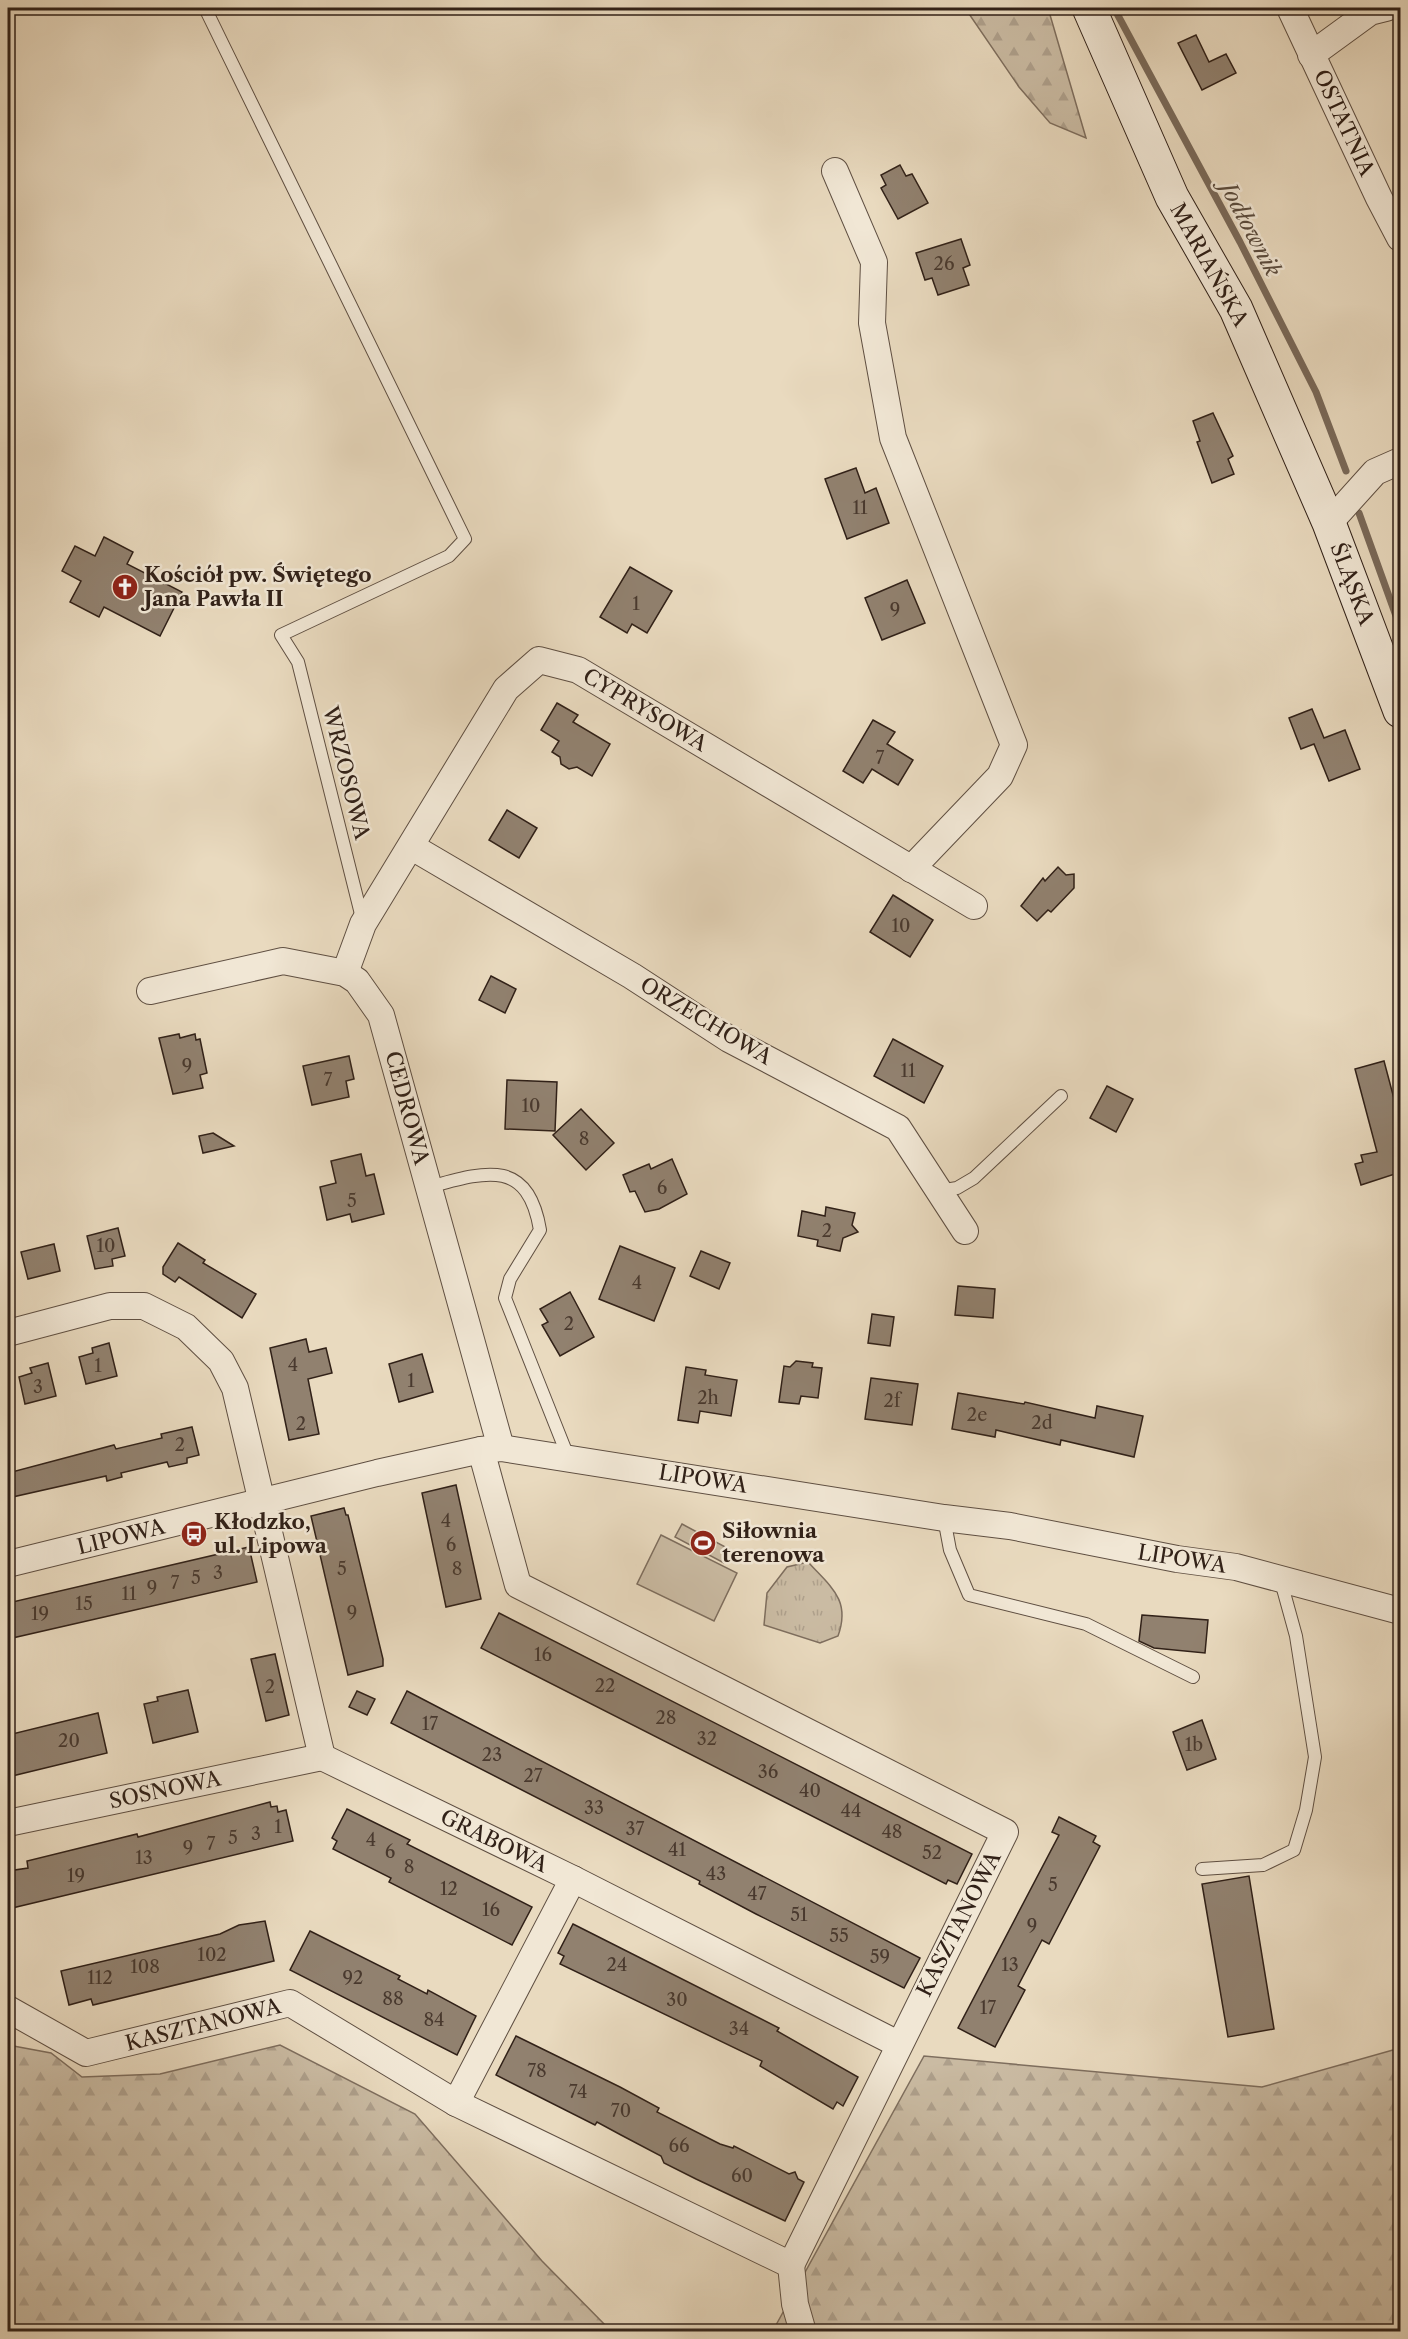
<svg xmlns="http://www.w3.org/2000/svg" width="1408" height="2339" viewBox="0 0 1408 2339" font-family="'Libre Caslon Text',serif">
	<style>
		.grass { fill: url(#grass-tufts); stroke: #7e6e5e; stroke-width: 1.5 }
		.forest { fill: url(#forest-firs); stroke: #7e6e5e; stroke-width: 1.5 }
		.pitch { fill: #cabba3; stroke: #7e6e5e; stroke-width: 1.5 }
		.lines { fill: none; stroke-linecap: round; stroke-linejoin: round }
		.stream { stroke: #7a6a5a; stroke-width: 7 }
		.building { fill: #91816f; stroke: #312118; stroke-width: 1.5 }
		.lane-casing { stroke: #5f4f42; stroke-width: 14 }
		.street-casing { stroke: #5f4f42; stroke-width: 28 }
		.secondary-casing { stroke: #312118; stroke-width: 35 }
		.lane { stroke: #f1e7d5; stroke-width: 12 }
		.street { stroke: #f1e7d5; stroke-width: 26 }
		.secondary { stroke: #f1e7d5; stroke-width: 33 }
		.labels { text-anchor: middle; stroke-width: 5; stroke-linejoin: round; paint-order: stroke }
		.number-label { font-size: 18px; fill: #49392e }
		.street-label { font-size: 21px; fill: #312118; stroke: #f1e7d5 }
		.poi-label { font-size: 21px; font-weight: bold; fill: #312118; stroke: #f1e7d5; text-anchor: start }
		.water-label { font-size: 22px; font-style: italic; fill: #5b4c3e; stroke: #f1e7d5 }
	</style>
	<defs>
		<pattern id="grass-tufts" width="24" height="20" patternUnits="userSpaceOnUse" patternTransform="scale(1.5)"><rect width="24" height="20" fill="#cabba3"/><path d="M3 7l-1-3M5 7V3M7 7l1-3M15 17l-1-3M17 17v-4M19 17l1-3" fill="none" stroke="#aea08c"/></pattern>
		<pattern id="forest-firs" width="22" height="20" patternUnits="userSpaceOnUse" patternTransform="scale(1.5)"><rect width="22" height="20" fill="#cabba3"/><path d="M5 1l3.5 6h-7zM16 11l3.5 6h-7z" fill="#aea08c"/></pattern>
	</defs>
	<rect width="100%" height="100%" fill="#e9dabf"/>
	<filter id="stains"><feTurbulence type="fractalNoise" baseFrequency=".00333" numOctaves="4"/><feColorMatrix values="0 0 0 0 .2 0 0 0 0 .09 0 0 0 0 .02 0 0 0 .5 -.17"/></filter>
	<radialGradient id="worn" r=".72"><stop offset=".6" stop-color="#630" stop-opacity="0"/><stop offset="1" stop-color="#630" stop-opacity=".3"/></radialGradient>
	<!-- grass -->
	<path class="grass" d="M808 1562C831 1587 851 1600 838 1636L820 1643 764 1625 767 1593 787 1567Z"/>
	<!-- forest -->
	<g class="forest">
		<path d="M965 8H1048L1086 138 1050 123 1019 87Z"/>
		<path d="M8 2045 51 2053 82 2077 160 2074 280 2045 415 2114 542 2261 611 2331H8Z"/>
		<path d="M1400 2048V2331L759 2332 776 2325 924 2056 1262 2087Z"/>
	</g>
	<!-- pitch -->
	<g class="pitch">
		<path d="M682 1524 731 1550 724 1563 675 1537Z"/>
		<path d="M661 1535 737 1573 714 1621 637 1584Z"/>
	</g>
	<g class="lines">
		<!-- stream -->
		<g class="stream">
			<path d="M1114 8 1240 242 1316 392 1346 471"/>
			<path d="M1359 513 1400 627"/>
		</g>
	</g>
	<!-- building -->
	<g class="building">
		<path d="M1196 35 1209 62 1226 54 1236 73 1202 90 1178 43Z"/>
		<path d="M900 165 906 176 912 174 928 203 898 219 881 188 886 185 881 175Z"/>
		<path d="M961 239 970 265 963 268 969 285 938 295 932 278 925 280 916 253Z"/>
		<path d="M1213 413 1233 456 1228 459 1234 474 1212 483 1197 442 1200 441 1193 421Z"/>
		<path d="M856 468 865 493 876 488 889 523 847 539 825 479Z"/>
		<path d="M104 537 133 552 127 564 182 592 160 636 104 607 99 617 70 602 81 581 62 571 75 546 95 556Z"/>
		<path d="M630 567 672 591 647 633 632 624 627 633 600 617Z"/>
		<path d="M907 580 925 623 882 640 865 598Z"/>
		<path d="M557 703 578 715 573 722 610 744 592 776 577 767 569 769 561 764 560 757 552 752 559 741 541 730Z"/>
		<path d="M1312 709 1324 738 1345 730 1360 769 1329 781 1314 744 1301 749 1289 718Z"/>
		<path d="M873 720 895 732 887 744 913 760 898 785 872 769 863 783 843 771Z"/>
		<path d="M507 810 537 828 519 858 489 840Z"/>
		<path d="M1058 867 1066 875 1074 874V888L1051 912 1048 910 1037 921 1021 906 1043 878 1045 881Z"/>
		<path d="M893 895 933 920 910 957 870 932Z"/>
		<path d="M491 976 516 989 505 1013 479 1000Z"/>
		<path d="M179 1034 180 1038 195 1034 196 1040 200 1039 207 1073 200 1075 203 1088 173 1094 159 1038Z"/>
		<path d="M893 1039 943 1066 924 1103 874 1076Z"/>
		<path d="M349 1056 354 1079 346 1081 349 1097 312 1105 303 1066Z"/>
		<path d="M1384 1061 1401 1125V1172L1361 1185 1355 1164 1363 1162 1361 1155 1377 1152 1355 1069Z"/>
		<path d="M507 1080 557 1082 555 1131 505 1129Z"/>
		<path d="M1107 1086 1133 1099 1116 1132 1090 1118Z"/>
		<path d="M581 1109 614 1143 586 1170 553 1135Z"/>
		<path d="M213 1133 234 1146 203 1153 199 1136Z"/>
		<path d="M361 1154 366 1176 374 1174 384 1214 352 1222 350 1214 327 1220 320 1187 336 1183 331 1161Z"/>
		<path d="M672 1159 687 1194 659 1209 645 1212 635 1191 630 1192 623 1175 649 1164 651 1169Z"/>
		<path d="M826 1207 855 1213 852 1225 858 1232 843 1238 840 1251 817 1246 818 1240 798 1236 802 1211 825 1216Z"/>
		<path d="M118 1228 125 1256 112 1259 113 1266 95 1269 87 1236Z"/>
		<path d="M178 1243 205 1260 203 1263 256 1294 242 1318 179 1277 175 1282 163 1274V1267Z"/>
		<path d="M54 1244 60 1271 28 1279 21 1252Z"/>
		<path d="M620 1246 675 1268 654 1321 599 1299Z"/>
		<path d="M701 1251 730 1263 719 1289 690 1276Z"/>
		<path d="M958 1286 995 1289 993 1318 955 1315Z"/>
		<path d="M570 1292 594 1337 560 1356 542 1325 548 1322 540 1309Z"/>
		<path d="M872 1314 894 1317 890 1346 868 1343Z"/>
		<path d="M306 1339 309 1352 326 1348 332 1373 308 1379 319 1434 289 1440 270 1348Z"/>
		<path d="M109 1343 117 1376 86 1384 79 1357 93 1353 92 1348Z"/>
		<path d="M422 1354 433 1392 399 1402 389 1364Z"/>
		<path d="M796 1361 813 1363 812 1367 822 1368 818 1398 801 1396 799 1404 779 1402 784 1366 790 1367Z"/>
		<path d="M48 1363 56 1396 25 1404 19 1377 32 1373 30 1368Z"/>
		<path d="M686 1367 706 1370 705 1375 737 1380 731 1416 700 1411 698 1423 678 1420Z"/>
		<path d="M871 1378 918 1384 912 1425 865 1419Z"/>
		<path d="M958 1393 1024 1404 1025 1402 1095 1418 1097 1406 1143 1416 1134 1457 1061 1440 1060 1445 996 1430 995 1437 952 1429Z"/>
		<path d="M192 1427 199 1455 187 1458V1463L169 1467 167 1462 121 1473 122 1477 107 1481 106 1476 8 1498V1473L114 1445 116 1449 162 1438 161 1434Z"/>
		<path d="M456 1485 481 1599 446 1607 422 1493Z"/>
		<path d="M344 1508 346 1515H348L383 1659V1666L348 1675 311 1516Z"/>
		<path d="M249 1547 257 1582 8 1639V1603Z"/>
		<path d="M499 1613 972 1854 957 1884 948 1880 946 1884 481 1648Z"/>
		<path d="M1142 1615 1208 1620 1205 1653 1154 1648 1139 1641Z"/>
		<path d="M275 1654 289 1715 266 1721 251 1659Z"/>
		<path d="M188 1690 198 1732 153 1743 144 1704 158 1701 157 1697Z"/>
		<path d="M357 1691 375 1699 367 1715 349 1707Z"/>
		<path d="M407 1691 920 1958 904 1988 756 1914 699 1884 700 1881 391 1723Z"/>
		<path d="M98 1713 107 1753 8 1777V1735Z"/>
		<path d="M1202 1720 1216 1759 1187 1770 1173 1732Z"/>
		<path d="M270 1802 271 1807 277 1806 278 1812 286 1810 293 1841 8 1909V1871L28 1868 27 1861 137 1834 138 1837Z"/>
		<path d="M347 1809 410 1840 407 1844 532 1907 512 1945 389 1882 391 1878 333 1849 337 1841 332 1838Z"/>
		<path d="M1059 1817 1096 1836 1093 1842 1100 1846 1049 1944 1042 1940 1018 1986 1025 1990 995 2047 958 2028 1059 1835 1052 1832Z"/>
		<path d="M1249 1876 1274 2029 1228 2037 1202 1884Z"/>
		<path d="M265 1921 274 1961 93 2005 91 1999 69 2005 61 1971 220 1934 239 1925Z"/>
		<path d="M573 1924 779 2028 777 2031 858 2077 843 2106 837 2102 833 2109 760 2066 762 2061 560 1964 564 1956 558 1953Z"/>
		<path d="M310 1931 400 1976 398 1979 427 1994 428 1990 476 2016 457 2055 290 1970Z"/>
		<path d="M516 2036 620 2087 659 2108 657 2112 720 2144 733 2148 734 2146 789 2174 795 2172 798 2179 804 2182 785 2221 696 2179 664 2163 661 2156 621 2135 597 2122 595 2125 496 2075Z"/>
	</g>
	<g class="lines">
		<defs>
			<g id="lane">
				<path d="M205 8 465 539 449 556 281 635 298 662 363 922"/>
				<path d="M429 1187C484 1172 528 1157 540 1230L510 1279 505 1298 569 1459"/>
				<path d="M939 1191 957 1188 974 1178 1061 1096"/>
				<path d="M944 1518 950 1550 969 1595 1086 1624 1193 1677"/>
				<path d="M1202 1869 1263 1865 1294 1850 1306 1810 1315 1757 1296 1636 1280 1578"/>
			</g>
			<g id="street">
				<path d="M1290 8 1379 198 1400 238"/>
				<path d="M1311 55 1370 12 1386 8"/>
				<path d="M835 171 874 262 872 323 893 438 1014 745 1000 776 911 869"/>
				<path d="M1329 523 1375 472 1400 461"/>
				<path d="M412 847 632 976 729 1039 898 1128 965 1231"/>
				<path d="M345 973 363 924 506 689 539 660 578 670 974 906"/>
				<path d="M150 991 283 961 345 973 357 981 381 1015 501 1448"/>
				<path d="M8 1333 110 1306H144L186 1327 221 1361 235 1388 322 1757"/>
				<path d="M481 1450 518 1585 1005 1832 791 2265"/>
				<path d="M8 1564 377 1473 481 1450 501 1448 944 1518 1010 1526 1177 1559 1236 1567 1400 1611"/>
				<path d="M322 1757 573 1879 898 2044"/>
				<path d="M8 1823 322 1757"/>
				<path d="M8 2009 86 2053 290 2003 456 2103 791 2265"/>
				<path d="M456 2103 573 1879"/>
				<path d="M791 2265 795 2304 803 2332"/>
			</g>
			<path id="secondary" d="M1089 8 1172 197 1236 309 1329 523 1400 711"/>
		</defs>
		<!-- lane casing -->
		<use href="#lane" class="lane-casing"/>
		<!-- street casing -->
		<use href="#street" class="street-casing"/>
		<!-- secondary casing -->
		<use href="#secondary" class="secondary-casing"/>
		<!-- lane -->
		<use href="#lane" class="lane"/>
		<!-- street -->
		<use href="#street" class="street"/>
		<!-- secondary -->
		<use href="#secondary" class="secondary"/>
	</g>
	<!-- icons -->
	<defs>
		<symbol id="church-disc" viewBox="-11 -11 22 22"><circle r="9.5" fill="#8f2418" stroke="#f1e7d5"/><path d="M-1.2-6h2.4v3.5h3.3v2.4h-3.3V6h-2.4V-.1h-3.3v-2.4h3.3Z" fill="#fff"/></symbol>
		<symbol id="bus-disc" viewBox="-11 -11 22 22"><circle r="9.5" fill="#8f2418" stroke="#f1e7d5"/><path d="M-5-6H5V4H4V6H2V4H-2V6H-4V4H-5ZM-3.5-4V0h7V-4ZM-3.5 1.2v1.5H-2V1.2ZM2 1.2v1.5H3.5V1.2Z" fill="#fff"/></symbol>
		<symbol id="stadium-disc" viewBox="-11 -11 22 22"><circle r="9.5" fill="#8f2418" stroke="#f1e7d5"/><path d="M0-5a6.5 5 0 1 0 0 10a6.5 5 0 1 0 0-10ZM-3.5-1.8h7v3.6h-7Z" fill="#fff"/></symbol>
	</defs>
	<g fill-rule="evenodd">
		<use href="#church-disc" x="110" y="572" width="30" height="30"/>
		<use href="#bus-disc" x="179" y="1519" width="30" height="30"/>
		<use href="#stadium-disc" x="688" y="1528" width="30" height="30"/>
	</g>
	<g class="labels">
		<!-- number labels -->
		<g class="number-label">
			<text x="944" y="270">26</text>
			<text x="860" y="514">11</text>
			<text x="636" y="610">1</text>
			<text x="895" y="616">9</text>
			<text x="880" y="764">7</text>
			<text x="901" y="932">10</text>
			<text x="187" y="1072">9</text>
			<text x="908" y="1077">11</text>
			<text x="328" y="1086">7</text>
			<text x="531" y="1112">10</text>
			<text x="584" y="1145">8</text>
			<text x="662" y="1194">6</text>
			<text x="352" y="1207">5</text>
			<text x="827" y="1237">2</text>
			<text x="106" y="1252">10</text>
			<text x="637" y="1289">4</text>
			<text x="569" y="1330">2</text>
			<text x="293" y="1371">4</text>
			<text x="98" y="1372">1</text>
			<text x="411" y="1387">1</text>
			<text x="38" y="1393">3</text>
			<text x="708" y="1404">2h</text>
			<text x="892" y="1407">2f</text>
			<text x="977" y="1421">2e</text>
			<text x="1042" y="1429">2d</text>
			<text x="301" y="1430">2</text>
			<text x="180" y="1451">2</text>
			<text x="446" y="1527">4</text>
			<text x="451" y="1551">6</text>
			<text x="342" y="1575">5</text>
			<text x="457" y="1575">8</text>
			<text x="218" y="1579">3</text>
			<text x="196" y="1584">5</text>
			<text x="175" y="1589">7</text>
			<text x="152" y="1594">9</text>
			<text x="129" y="1600">11</text>
			<text x="84" y="1610">15</text>
			<text x="352" y="1619">9</text>
			<text x="40" y="1620">19</text>
			<text x="543" y="1661">16</text>
			<text x="605" y="1692">22</text>
			<text x="270" y="1693">2</text>
			<text x="666" y="1724">28</text>
			<text x="430" y="1730">17</text>
			<text x="707" y="1745">32</text>
			<text x="69" y="1747">20</text>
			<text x="1194" y="1751">1b</text>
			<text x="492" y="1761">23</text>
			<text x="768" y="1778">36</text>
			<text x="533" y="1782">27</text>
			<text x="810" y="1797">40</text>
			<text x="594" y="1814">33</text>
			<text x="851" y="1817">44</text>
			<text x="278" y="1833">1</text>
			<text x="635" y="1835">37</text>
			<text x="892" y="1838">48</text>
			<text x="256" y="1840">3</text>
			<text x="233" y="1844">5</text>
			<text x="371" y="1846">4</text>
			<text x="211" y="1850">7</text>
			<text x="188" y="1854">9</text>
			<text x="677" y="1856">41</text>
			<text x="390" y="1858">6</text>
			<text x="932" y="1859">52</text>
			<text x="144" y="1864">13</text>
			<text x="409" y="1873">8</text>
			<text x="716" y="1880">43</text>
			<text x="76" y="1882">19</text>
			<text x="1053" y="1891">5</text>
			<text x="449" y="1895">12</text>
			<text x="757" y="1900">47</text>
			<text x="491" y="1916">16</text>
			<text x="799" y="1921">51</text>
			<text x="1032" y="1932">9</text>
			<text x="839" y="1942">55</text>
			<text x="212" y="1961">102</text>
			<text x="880" y="1963">59</text>
			<text x="617" y="1971">24</text>
			<text x="1010" y="1971">13</text>
			<text x="145" y="1973">108</text>
			<text x="100" y="1984">112</text>
			<text x="353" y="1984">92</text>
			<text x="393" y="2005">88</text>
			<text x="677" y="2006">30</text>
			<text x="988" y="2014">17</text>
			<text x="434" y="2026">84</text>
			<text x="739" y="2035">34</text>
			<text x="537" y="2077">78</text>
			<text x="578" y="2098">74</text>
			<text x="621" y="2117">70</text>
			<text x="679" y="2152">66</text>
			<text x="742" y="2182">60</text>
		</g>
		<!-- street labels -->
		<g class="street-label">
			<text transform="translate(1344 123) rotate(65)" y="7">OSTATNIA</text>
			<text transform="translate(1209 265) rotate(61)" y="7">MARIAŃSKA</text>
			<text transform="translate(1352 584) rotate(69)" y="7">ŚLĄSKA</text>
			<text transform="translate(645 710) rotate(31)" y="7">CYPRYSOWA</text>
			<text transform="translate(346 773) rotate(76)" y="7">WRZOSOWA</text>
			<text transform="translate(706 1021) rotate(31)" y="7">ORZECHOWA</text>
			<text transform="translate(407 1108) rotate(75)" y="7">CEDROWA</text>
			<text transform="translate(703 1479) rotate(9)" y="7">LIPOWA</text>
			<text transform="translate(121 1537) rotate(-14)" y="7">LIPOWA</text>
			<text transform="translate(1182 1559) rotate(9)" y="7">LIPOWA</text>
			<text transform="translate(165 1790) rotate(-12)" y="7">SOSNOWA</text>
			<text transform="translate(494 1841) rotate(26)" y="7">GRABOWA</text>
			<text transform="translate(959 1924) rotate(-63)" y="7">KASZTANOWA</text>
			<text transform="translate(203 2025) rotate(-14)" y="7">KASZTANOWA</text>
		</g>
		<!-- poi labels -->
		<g class="poi-label">
			<text x="144" y="582">Kościół pw. Świętego<tspan x="144" dy="24">Jana Pawła II</tspan></text>
			<text x="214" y="1529">Kłodzko,<tspan x="214" dy="24">ul. Lipowa</tspan></text>
			<text x="722" y="1538">Siłownia<tspan x="722" dy="24">terenowa</tspan></text>
		</g>
		<!-- water labels -->
		<g class="water-label">
			<text transform="translate(1251 229) rotate(62)" y="8">Jodłownik</text>
		</g>
	</g>
	<!-- margin -->
	<rect width="1408" height="2339" fill="none" stroke="#e9dabf" stroke-width="30"/>
	<rect x="9" y="9" width="1390" height="2321" fill="none" stroke="#312118" stroke-width="3"/>
	<rect x="15" y="15" width="1378" height="2309" fill="none" stroke="#312118" stroke-width="1.5"/>
	<rect width="100%" height="100%" filter="url(#stains)"/>
	<rect width="100%" height="100%" fill="url(#worn)"/>
</svg>
